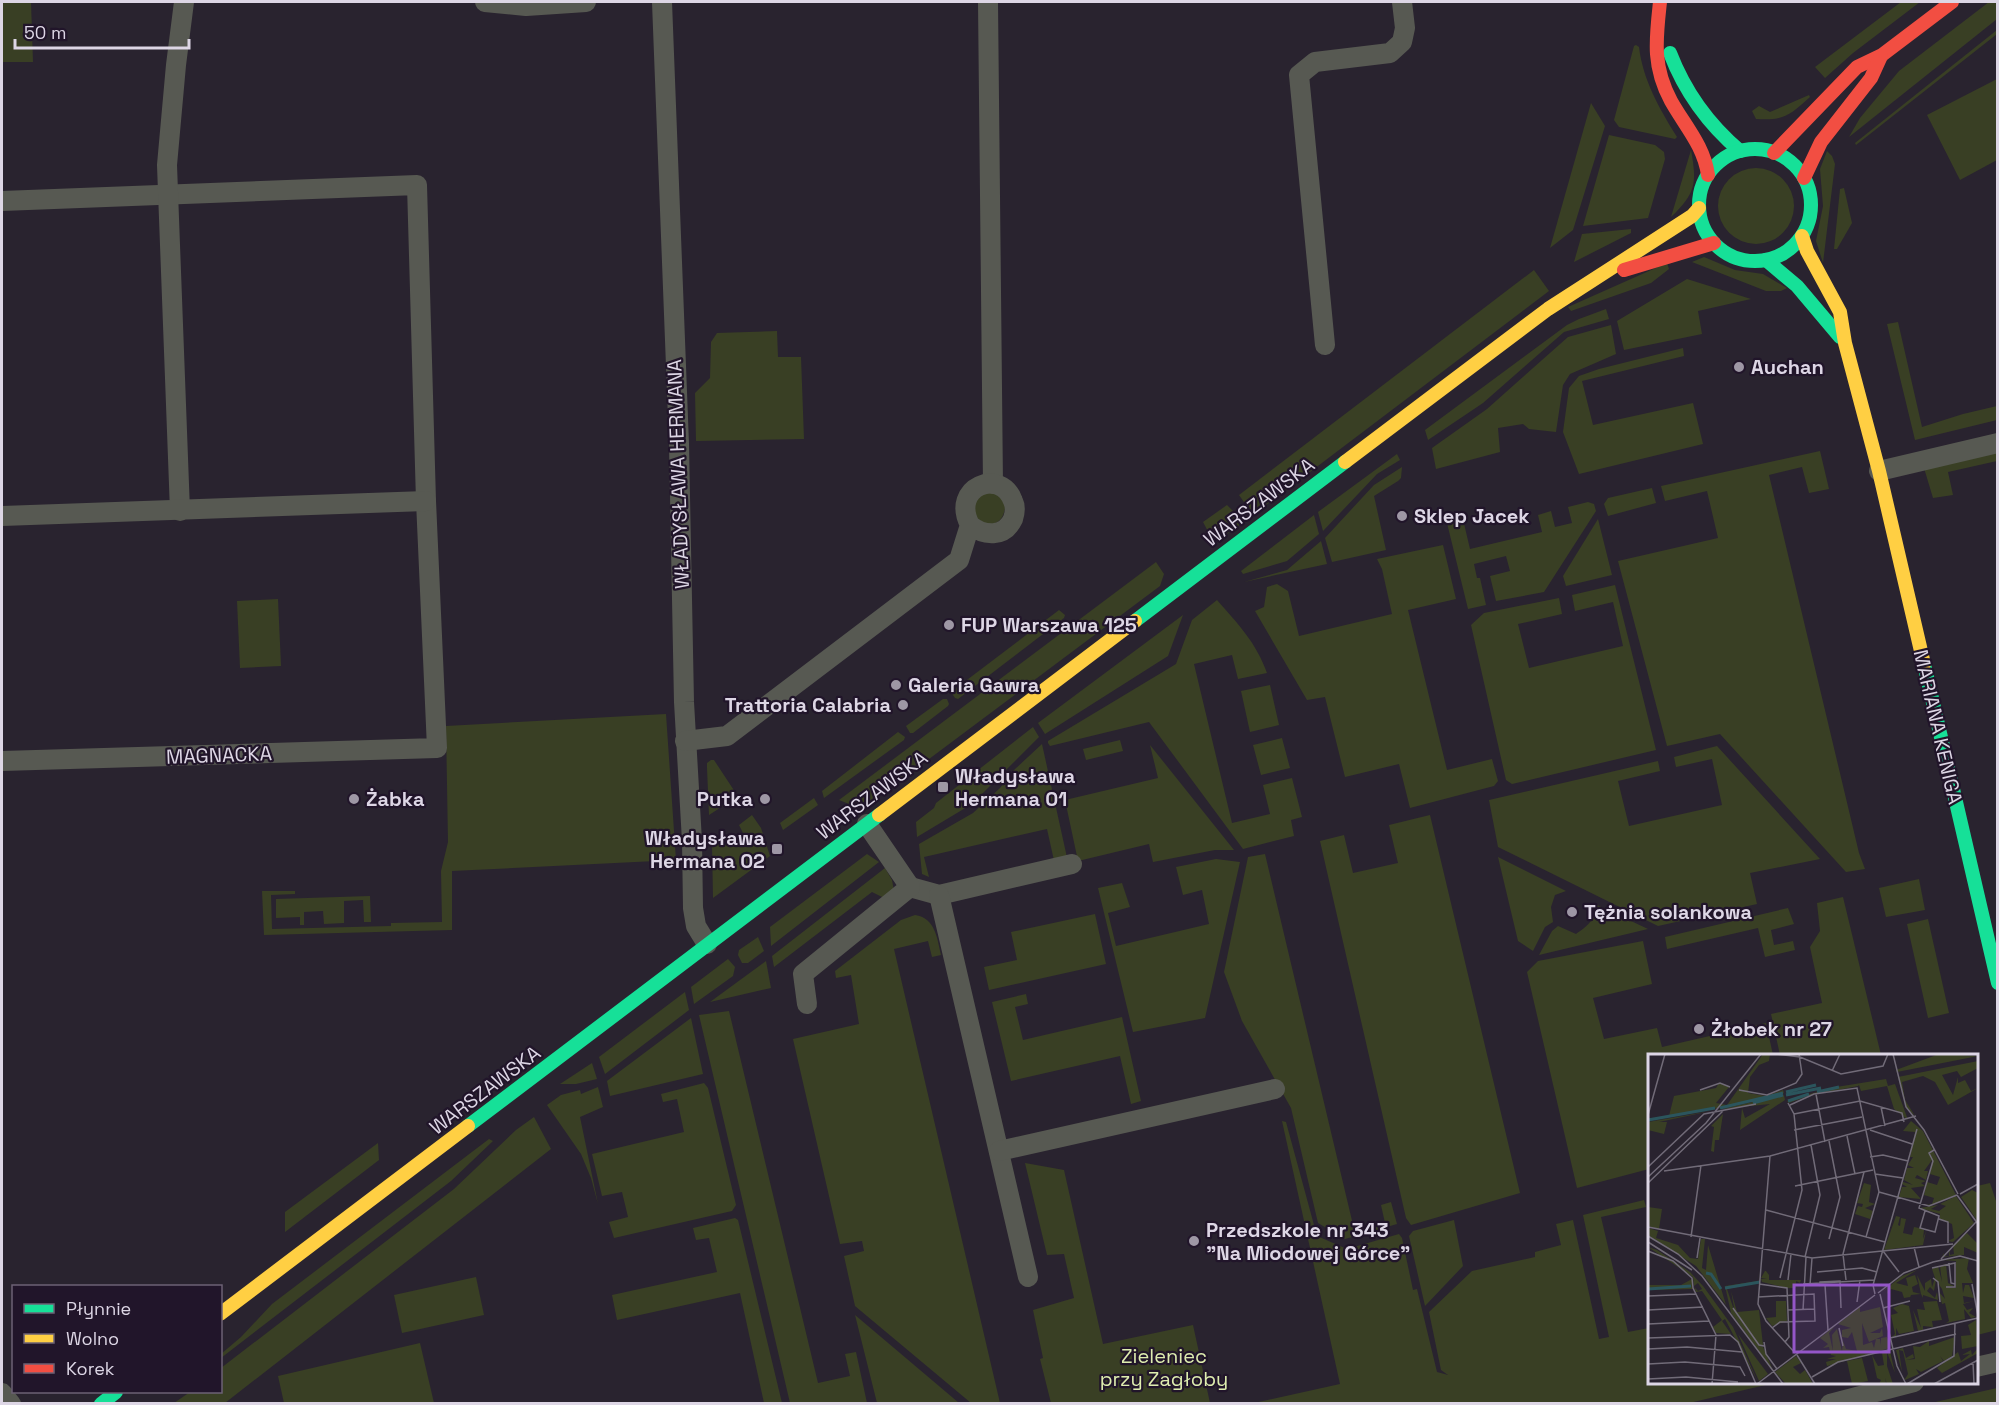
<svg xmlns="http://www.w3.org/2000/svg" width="1999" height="1405" viewBox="0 0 1999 1405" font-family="'Space Grotesk',sans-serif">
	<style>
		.green { fill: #393f24 }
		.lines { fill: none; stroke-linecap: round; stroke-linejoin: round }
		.street { stroke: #575952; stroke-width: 20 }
		.fast { stroke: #16e098; stroke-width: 14 }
		.slow { stroke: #ffcf43; stroke-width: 14 }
		.jam { stroke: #f24e42; stroke-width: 14 }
		.poi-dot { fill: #9e97a5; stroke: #21152a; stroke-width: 2 }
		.labels { text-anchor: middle; stroke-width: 4.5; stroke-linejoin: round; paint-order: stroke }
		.poi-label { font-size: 20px; font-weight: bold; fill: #ddd6e5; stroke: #21152a; text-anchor: start }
		.street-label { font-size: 20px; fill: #ddd6e5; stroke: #21152a }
		.park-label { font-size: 20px; fill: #deedaf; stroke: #21152a }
		.inset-river { fill: none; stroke: #2b555d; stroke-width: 3 }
		.inset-road { fill: none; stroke: #716b78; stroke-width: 1.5 }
		.view { fill: #9456c8; fill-opacity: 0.15; stroke: #9456c8; stroke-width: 3 }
		.inset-edge { fill: none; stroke: #ddd6e5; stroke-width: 3 }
	</style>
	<rect width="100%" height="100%" fill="#29232f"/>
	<!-- green -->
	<g class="green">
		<path d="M2 2H31L33 62H2Z"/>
		<path d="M1901 2H1920L1853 53 1825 78 1815 67Z"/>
		<path d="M1989 2H1997V19L1849 137 1860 118 1899 71Z"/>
		<path d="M1997 30V34L1856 145 1855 143Z"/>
		<path d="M1636 45 1639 47C1643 80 1659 108 1677 137L1675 139 1619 127 1614 120 1634 46Z"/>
		<path d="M1997 79V160L1960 180 1927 115Z"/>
		<path d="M1809 95 1810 97C1790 115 1784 121 1756 119L1752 111 1759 106 1770 112Z"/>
		<path d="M1591 103 1605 126 1573 230 1550 248Z"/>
		<path d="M1609 135 1655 145 1664 152 1665 159 1648 218 1583 226Z"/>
		<path d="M1691 150C1697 183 1696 193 1671 217Z"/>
		<path d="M1827 151 1832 156 1835 164 1823 263 1816 241 1823 206 1820 169Z"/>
		<circle cx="1756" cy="206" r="38"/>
		<path d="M1844 188 1852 223 1837 249H1834L1840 189Z"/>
		<path d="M1631 229V233L1574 262 1582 234Z"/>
		<path d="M1704 257 1735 270 1763 274 1787 288 1781 291H1766L1692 262Z"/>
		<path d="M1667 263 1669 269 1651 283 1571 311 1568 307Z"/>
		<path d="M1534 270 1549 291 1253 515 1239 495Z"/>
		<path d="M1687 279 1751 299 1698 311 1702 334 1624 350 1617 321Z"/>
		<path d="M1606 309 1609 319 1564 332 1483 403 1428 440 1425 430 1567 325 1579 319Z"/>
		<path d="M1898 322 1922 427 1963 414 1997 406V420L1915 440 1887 324Z"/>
		<path d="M1611 325 1616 354 1570 374 1563 385 1556 432 1529 429 1523 424 1498 428 1500 452 1436 469 1432 448 1487 409 1568 337Z"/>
		<path d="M777 331 778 357H801L804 439 696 441 695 393 710 378 711 342 717 333Z"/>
		<path d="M1683 348 1684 356 1582 381 1593 425 1693 403 1703 444 1579 474 1563 432 1569 388 1579 376 1599 369Z"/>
		<path d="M1820 451 1829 489 1809 493 1802 467 1769 475 1859 853 1865 869 1846 872 1720 734 1667 746 1618 561 1718 538 1707 491 1665 501 1661 486Z"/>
		<path d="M1997 452V461L1948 472 1953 495 1933 498 1924 468Z"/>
		<path d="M1397 454 1400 460 1377 474 1323 531 1318 512Z"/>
		<path d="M1402 467 1401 478 1398 481 1374 496 1386 550 1332 562 1325 538 1374 485Z"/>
		<path d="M1652 488 1656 503 1608 516 1604 504 1608 498Z"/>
		<path d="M992 490 1006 503C1004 517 1001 524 986 525L972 514 975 496Z"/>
		<path d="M1588 502 1594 504 1596 511 1544 592 1496 601 1490 576 1510 571 1506 556 1474 564 1477 578H1480L1486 605 1468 609 1447 523 1448 518 1462 515 1470 549 1542 532 1538 515 1551 511 1555 527 1572 523 1568 507Z"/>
		<path d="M1227 505 1235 513 1241 524 1221 538 1211 537 1203 522Z"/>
		<path d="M1314 515 1319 534 1287 561 1243 574 1241 571Z"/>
		<path d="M1598 519 1612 575 1566 586 1563 576Z"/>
		<path d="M1321 541 1327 564 1244 582 1287 570Z"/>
		<path d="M1443 545 1456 599 1408 610 1447 770 1492 759 1498 781 1494 786 1410 808 1399 764 1345 777 1325 697 1307 700 1255 611 1264 607 1267 587 1277 584 1288 591 1299 636 1392 614 1382 569 1377 559Z"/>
		<path d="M1156 562 1164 574 1160 586 873 801 849 804 839 800Z"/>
		<path d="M1615 585 1656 750 1512 784 1506 780 1471 625 1484 613 1559 598 1562 614 1518 624 1529 668 1623 646 1613 602 1575 611 1572 595Z"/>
		<path d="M278 599 281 666 240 668 237 601Z"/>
		<path d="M1217 600C1238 624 1256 642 1267 673L1238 679 1232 655 1194 664 1232 823 1270 814 1263 785 1292 778 1302 817 1291 820 1294 836 1243 849 1149 722 1050 746 1048 743V741L1176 664 1192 620Z"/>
		<path d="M1059 610 1065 615 1064 618 958 699 955 698 951 692Z"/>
		<path d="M1183 615 1168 656 1045 734 1038 723Z"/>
		<path d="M1270 685 1279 725 1250 732 1241 691Z"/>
		<path d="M943 699H947L949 704 948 706 913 733H910L906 726Z"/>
		<path d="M666 714 676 860 452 871V930L264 935 262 891H295V894L271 895 272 929 391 926V923L442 922 441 871 448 842 446 726Z"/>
		<path d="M1033 727 1039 737 972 804 917 837 916 822 934 808 936 803Z"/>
		<path d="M898 732 905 737 904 740 824 798 822 791Z"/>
		<path d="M1282 738 1290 768 1261 775 1253 745Z"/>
		<path d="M1120 740 1123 751 1086 760 1083 749Z"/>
		<path d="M1042 744 1068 862 1055 865 1047 829 924 857 929 877 922 874 919 844 973 813 1000 788 1014 770Z"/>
		<path d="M1150 745 1234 850H1215L1153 862 1149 844 1078 861 1065 800 1158 778Z"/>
		<path d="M1717 746 1820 859 1750 873 1757 904 1658 926 1498 847 1489 800 1658 761 1660 771 1618 781 1629 826 1722 805 1712 759 1676 767 1674 757Z"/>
		<path d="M711 760H714L739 798 732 803 723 792 716 796 723 806 709 815 707 768V763Z"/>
		<path d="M814 798 818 805 783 830 780 823Z"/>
		<path d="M752 815 761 828 770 856 713 898 712 845 725 835 730 842 743 833 739 825Z"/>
		<path d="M1430 815 1520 1193 1411 1225 1406 1218 1320 841 1344 835 1353 873 1398 863 1389 825Z"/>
		<path d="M867 854 879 862 771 946 770 927Z"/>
		<path d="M1265 854 1354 1229 1385 1223 1381 1205 1391 1202 1397 1224 1345 1239 1318 1223 1291 1108 1242 1021 1224 972 1248 857Z"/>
		<path d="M1498 857 1566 891 1555 895 1551 907 1553 922 1545 927 1533 951 1518 941Z"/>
		<path d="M1216 859 1240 862 1205 1018 1133 1032 1098 888 1122 883 1130 907 1108 913 1116 946 1209 924 1202 890 1183 895 1176 867Z"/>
		<path d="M885 868 892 880 894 891 884 898 872 892 774 967 772 956Z"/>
		<path d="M1919 879 1925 910 1886 917 1879 888Z"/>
		<path d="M370 896 371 922H364L363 900 344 901V923L324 924 323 911 304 912V925H300V917L276 918V899Z"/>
		<path d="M1843 897 1881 1055H1780L1771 1014 1822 1003 1810 947 1820 931 1817 903Z"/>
		<path d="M1595 904 1648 929 1539 955 1552 931 1558 926 1576 934C1589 925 1595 920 1595 904Z"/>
		<path d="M1788 908 1794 924 1771 930 1774 945 1793 941 1795 950 1765 957 1758 928 1667 949 1665 937Z"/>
		<path d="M1095 914 1106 964 989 990 984 967 1017 960 1011 932Z"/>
		<path d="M915 915C935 918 937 937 941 955L932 957 928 941 894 949 1000 1403H971L855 1306 844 1256 864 1251 862 1241 840 1244 793 1039 859 1024 851 975 836 978 835 971 901 920Z"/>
		<path d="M1928 919 1949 1013 1928 1018 1907 924Z"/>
		<path d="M758 937 764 951 748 963H742L738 955 739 950Z"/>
		<path d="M1643 941 1652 984 1593 998 1604 1039 1657 1028 1662 1047 1766 1023 1773 1055 1650 1056 1649 1169 1577 1188 1527 972 1538 961Z"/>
		<path d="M728 959 735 967 733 976 694 1004 691 987Z"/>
		<path d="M766 961 771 988 710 1002Z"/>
		<path d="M685 992 689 1010 605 1074 599 1057Z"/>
		<path d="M1026 994 1028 1004 1015 1007 1023 1040 1122 1017 1141 1101 1131 1104 1120 1056 1011 1081 992 1002Z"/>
		<path d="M729 1011 818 1383 850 1376 845 1354 856 1352 867 1403H790L699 1015Z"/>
		<path d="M691 1018 703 1074 610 1096 607 1081Z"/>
		<path d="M592 1063 597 1079 576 1084H560Z"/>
		<path d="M704 1083 708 1088 736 1205 732 1211 614 1238 609 1222 628 1217 622 1192 602 1196 592 1154 684 1132 677 1099 663 1102 661 1094Z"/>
		<path d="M598 1087 603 1107 580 1117 598 1204 591 1178 581 1154 547 1105 561 1095 580 1090 581 1094Z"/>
		<path d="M534 1117 551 1149 225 1403H174L190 1392H220L221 1368 454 1189 516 1130Z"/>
		<path d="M1282 1121 1286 1122 1317 1236 1347 1249 1399 1234 1402 1238 1413 1290 1417 1289 1437 1372 1448 1375 1441 1370 1429 1312 1472 1271 1535 1257V1252L1561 1245 1556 1224 1573 1220 1599 1339 1609 1337 1583 1215 1644 1200 1646 1207 1601 1217 1628 1332 1649 1328 1650 1382 1774 1383 1685 1404 1254 1403 1340 1384Z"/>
		<path d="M489 1139 493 1141 451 1181 221 1358V1354L241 1337 272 1304Z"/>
		<path d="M378 1143 379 1160 285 1232V1212Z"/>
		<path d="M1025 1163 1064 1170 1103 1344 1193 1325 1210 1403H1051L1040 1359 1043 1358 1033 1310 1074 1298 1064 1254 1047 1255Z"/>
		<path d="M1990 1183 1998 1207 1997 1330 1977 1335V1186Z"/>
		<path d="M735 1218 738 1220 782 1403H764L740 1293 617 1320 612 1295 717 1272 709 1238 696 1240 693 1228Z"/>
		<path d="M1454 1220 1463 1266 1425 1306 1409 1236 1413 1231Z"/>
		<path d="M476 1277 484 1315 402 1333 394 1295Z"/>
		<path d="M855 1315 959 1403H877Z"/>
		<path d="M420 1343 434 1403H284L278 1376Z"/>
		<path d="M1997 1388V1403H1931Z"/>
	</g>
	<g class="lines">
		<!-- street -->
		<g class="street">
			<path d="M485 2 526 6 586 2"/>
			<path d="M662 2 679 444 684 702 692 841 693 908 696 926 707 944"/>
			<path d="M988 2 993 484"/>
			<path d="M2 201 417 185 426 501 437 748 2 761"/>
			<path d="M1325 345 1299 75 1315 62 1390 53 1402 42 1405 28 1402 2"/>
			<path d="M1879 471 1998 443"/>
			<path d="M180 511 167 165 176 65 184 2"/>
			<path d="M2 516 426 501"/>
			<path d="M685 741 727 736 959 560 970 525C950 487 1001 467 1013 501 1016 507 1015 513 1013 519 1004 538 984 536 970 525"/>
			<path d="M910 887 939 895 1072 864"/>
			<path d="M939 895 1028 1277"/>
			<path d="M807 1004 803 974 910 887 867 824"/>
			<path d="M999 1151 1275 1089"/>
			<path d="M1976 1367 1998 1362"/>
			<path d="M2 1393 11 1404"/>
			<path d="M1830 1404 1914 1382"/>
		</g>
		<!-- fast -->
		<g class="fast">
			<path d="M1670 53C1685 92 1708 124 1740 151"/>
			<circle cx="1755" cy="205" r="56"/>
			<path d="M1766 260 1797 286 1840 337"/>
			<path d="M1135 621 1345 462"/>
			<path d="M1924 664 1998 983"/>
			<path d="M468 1126 879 815"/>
			<path d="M101 1404 116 1392"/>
		</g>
		<!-- slow -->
		<g class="slow">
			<path d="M1802 236 1807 251 1840 312 1845 343 1879 471 1924 664"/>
			<path d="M1345 462 1548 309 1692 216 1699 208"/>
			<path d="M879 815 1135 621"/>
			<path d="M220 1314 468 1126"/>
		</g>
		<!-- jam -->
		<g class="jam">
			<path d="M1660 2C1656 39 1652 66 1671 101 1685 126 1704 146 1708 175"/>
			<path d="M1774 153 1857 67 1882 55 1952 2"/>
			<path d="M1804 178 1821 142 1871 78 1881 56"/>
			<path d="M1624 270 1714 243"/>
		</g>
	</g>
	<!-- markers -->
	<g class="poi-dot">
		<circle cx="1739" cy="367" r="6"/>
		<circle cx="1402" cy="516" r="6"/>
		<circle cx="949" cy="625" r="6"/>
		<circle cx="896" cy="685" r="6"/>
		<circle cx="903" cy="705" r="6"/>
		<rect x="937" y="781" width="12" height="12" rx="3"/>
		<circle cx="354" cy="799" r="6"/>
		<circle cx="765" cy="799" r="6"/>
		<rect x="771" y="843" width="12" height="12" rx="3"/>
		<circle cx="1572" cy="912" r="6"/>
		<circle cx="1699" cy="1029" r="6"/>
		<circle cx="1194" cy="1241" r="6"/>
	</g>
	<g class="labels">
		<!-- poi labels -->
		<g class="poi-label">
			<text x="1751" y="374">Auchan</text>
			<text x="1414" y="523">Sklep Jacek</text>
			<text x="961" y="632">FUP Warszawa 125</text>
			<text x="908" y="692">Galeria Gawra</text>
			<text x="891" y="712" text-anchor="end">Trattoria Calabria</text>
			<text x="955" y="783">Władysława<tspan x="955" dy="23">Hermana 01</tspan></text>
			<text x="366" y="806">Żabka</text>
			<text x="753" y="806" text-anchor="end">Putka</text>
			<text x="765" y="845" text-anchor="end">Władysława<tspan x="765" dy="23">Hermana 02</tspan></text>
			<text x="1584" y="919">Tężnia solankowa</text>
			<text x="1711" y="1036">Żłobek nr 27</text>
			<text x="1206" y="1237">Przedszkole nr 343<tspan x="1206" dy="23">"Na Miodowej Górce"</tspan></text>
		</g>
		<!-- street labels -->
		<g class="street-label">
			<text transform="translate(678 474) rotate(-92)" y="7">WŁADYSŁAWA HERMANA</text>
			<text transform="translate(1259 502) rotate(-37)" y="7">WARSZAWSKA</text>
			<text transform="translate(1938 727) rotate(77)" y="7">MARIANA KENIGA</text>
			<text transform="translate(219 755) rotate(-2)" y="7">MAGNACKA</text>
			<text transform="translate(872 795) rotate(-37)" y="7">WARSZAWSKA</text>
			<text transform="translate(485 1090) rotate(-37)" y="7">WARSZAWSKA</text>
		</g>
		<!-- park labels -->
		<g class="park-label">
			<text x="1164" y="1363">Zieleniec<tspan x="1164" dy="23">przy Zagłoby</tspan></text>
		</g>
	</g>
	<!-- overview -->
	<g transform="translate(1648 1054)">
		<rect width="330" height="330" fill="#29232f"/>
		<path d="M115 0H122L121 7 111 11 102 23 100 39 118 42 135 36 136 39 82 52 21 62 26 42 68 34 71 29 81 33 68 49 79 51ZM291 0 330 2 249 18 248 16ZM330 7V14L313 23 309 17 294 21 305 41 310 23V29L317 26 323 37 330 34 300 51 287 28 275 22 254 28 257 46 267 62 258 53 250 23ZM238 25 240 32 247 30 260 66 246 55 239 32 213 37 211 31 210 32 185 37 168 39 141 49 139 47 182 34ZM136 41 137 46 92 76 94 54 97 64 122 50 73 55ZM63 57 11 68H19L16 80 0 76V68ZM75 60 71 86H67L66 98 63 97 66 73 63 72ZM263 67 275 77 308 141 284 151 277 150H284L286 144 276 141 279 128 289 131 292 123 282 120 284 106 276 117H280L278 126 269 121 267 124 278 127 273 129 277 132 263 134 273 145 251 143 254 133H259L254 130 255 128 265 131 256 126 259 114H266L260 111 265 103H262L267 78 255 77ZM216 129 223 131 221 148 227 150 217 154 225 157 222 165 207 160 210 152 214 153 215 150 209 149ZM324 136 330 139V168L313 143ZM308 142 326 169 305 188 300 187 306 184 304 170 292 165V160L272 154 290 151 283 155 291 157 298 152 292 150ZM0 153 14 155 11 175 0 172ZM248 162 252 163 250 171 252 172 253 164 258 165 255 179 264 181 266 173 271 174 276 176 275 185 278 177 275 191 236 196ZM0 174 10 177 8 184 30 191 42 204 50 205 53 185H57L54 214 58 216 60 191 78 251 48 212 0 181ZM319 179 330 190V199L316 193V201L294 203 296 199V202H301V194L302 201 306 200 305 191ZM0 193 9 196 42 218 55 232 85 273 110 328 77 265 74 267 83 280 68 279 65 273 74 266 54 237 48 238 46 233 50 237 54 235 50 229 46 232 45 223ZM321 204 319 215 325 229H314L315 239 317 231H321L326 244 315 242 316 249 326 247 315 250 319 256 325 254 321 259 328 263 323 264 316 255 317 265 298 269 301 267 297 249 294 250 291 238 297 245 294 235 288 226 286 237 282 233 279 237 287 244 289 238 290 246 275 241V244L273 240 263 241 261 246 255 248 261 246 262 243 256 244 254 238 243 235 239 240 240 234 234 238 254 222 269 216 248 229 260 232 258 224 267 221 270 230 264 233 265 238 273 240 269 221 277 237V229L283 225 284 233 287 224 284 215 290 212 294 228 292 212 298 210 300 229 306 232 297 233 308 234V207L294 206ZM111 212 110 229 79 235 87 259 83 237 89 258 111 256 115 291H110L115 293 125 316 83 259 77 232 110 227ZM117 217H118L121 221V226H153L152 229 148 227V234H140L114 228 113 225H119L113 224ZM44 225 45 235 0 236V231H33ZM128 247H138L139 267 124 272 118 264 128 263ZM289 247 294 266 284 267 285 273 275 272V276L270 277 265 256 273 274 269 255 277 256 275 248ZM254 250 261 252 266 277 251 280 248 274V282L244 283 247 280 243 261 250 259 245 254ZM212 253V258L232 253 235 273 222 279H232L234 274 235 282 221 288 214 269 215 291 224 288 226 294 228 285H232L233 291V284L239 283 242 294 179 312 178 308 188 305H179L188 302 183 301 181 293 175 294 180 290 172 284 187 272 181 279 185 297 184 281 189 275 194 298 195 287 198 295 209 297 204 278 200 284 194 283V276L203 274 190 270ZM328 266 330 292 314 295 313 282 323 281 320 271ZM90 280 120 320 111 327ZM307 283 304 302 296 307 292 302 295 307 273 318 268 315 271 320 257 326 255 322 257 325 260 320 255 297 251 296 254 318 248 296 255 294 258 304 265 300 266 304 258 306 267 305 265 292 272 293 281 287V292ZM330 294V299L294 319 289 314 310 298 313 307 322 300 314 301 323 296 324 301ZM242 297 247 319 239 298V312L245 330H239L237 324 238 329 231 330 233 326 229 324 224 301 230 312 236 311 234 299ZM148 302 153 309 145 313 152 320 157 316 165 330H138L127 318ZM214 304 220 327 204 330 199 307Z" fill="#393f24"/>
		<path class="inset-river" d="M138 38 168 31M169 38 191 33M138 41 173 34M140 47 161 40M105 49 135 41M72 54 135 39M0 66 67 54M58 219 63 220 73 235M77 234 112 228M0 235 43 232"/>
		<path class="inset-road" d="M128 0 152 3 193 20 235 12 240 0M245 0 258 53 276 76 310 140M184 17 192 0M52 36 72 29 82 33M91 36 119 41 148 29 154 20 151 0M168 40 177 88M142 51 166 40 209 34 231 138 218 183M233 53 237 72M146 60 212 47 254 59 256 68M0 61 17 0M146 76 214 63M222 76 264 90M199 82 207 120M122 102 110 250 118 267 147 299M222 103 235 101 260 107M0 113 56 60 108 50M16 117 122 102 268 62M227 120 255 124M0 123 58 69 113 0M0 129 75 57M147 132 225 116M231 138 281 152 309 141M312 140 330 130M309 141 330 170M118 156 237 188M277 157 272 174 287 178 291 162 271 154 285 107 281 99 286 96M291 165 300 168V189M0 173 164 204 305 190M0 182 30 200 54 222 135 330M43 183 53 111M181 185 192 143 181 87M0 188 44 216M266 193 271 213M0 197 25 207 44 224 45 234 68 281 64 330M235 197 251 218M157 203 172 141 163 91M49 204 52 184M293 205 328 168M301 209 303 229 307 230M284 214 307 209V233H298M169 218 214 214 229 218M132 224 154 136 146 60 140 49M285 224 290 228 292 248M140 226 143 200M198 226 195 200 216 118M111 230 139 234 141 283 137 288M155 230 226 226M324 230 330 262M162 231 164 204M177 231 180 276M171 232 172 228 192 227 193 254M230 239 256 219 285 208 312 202 330 207M227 240 225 231 269 75M232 240 249 312 258 330M0 242 48 240M110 243 166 240 167 267 132 268 124 274M209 248 212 226M85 254 111 291 116 292M235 254 262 247M0 256 55 253M140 256 166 255M155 256 158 203M0 270 61 267M191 274 195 292M0 284 82 281 90 288 108 330M242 284 330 264M116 288 118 300 129 315M0 295 39 293 94 298M149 301 167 330M325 308 326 330M0 310 37 308 92 313 97 322M164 323 190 308 308 280M0 325 38 323 90 328M109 330 227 241M259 330 306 302 307 269M286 330 330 306"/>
		<path class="view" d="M146 231H241V298H146Z"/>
		<rect width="330" height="330" class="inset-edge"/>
	</g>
	<!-- border -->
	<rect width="1999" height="1405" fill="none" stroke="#ddd6e5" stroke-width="6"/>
	<!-- legend -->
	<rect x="12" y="1285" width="210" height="108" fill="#21152a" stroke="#6c6275" stroke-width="1.5"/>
	<rect x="24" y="1304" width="30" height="9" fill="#16e098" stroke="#6c6275" stroke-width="1.5"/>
	<text x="66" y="1315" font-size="18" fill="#ddd6e5">Płynnie</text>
	<rect x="24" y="1334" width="30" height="9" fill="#ffcf43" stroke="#6c6275" stroke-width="1.5"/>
	<text x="66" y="1345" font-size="18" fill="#ddd6e5">Wolno</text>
	<rect x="24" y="1364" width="30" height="9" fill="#f24e42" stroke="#6c6275" stroke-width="1.5"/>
	<text x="66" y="1375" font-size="18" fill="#ddd6e5">Korek</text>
	<!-- scale -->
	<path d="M15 39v9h174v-9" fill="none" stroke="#ddd6e5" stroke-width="3"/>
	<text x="24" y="39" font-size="18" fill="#ddd6e5" stroke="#21152a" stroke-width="4.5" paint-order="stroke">50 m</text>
</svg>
